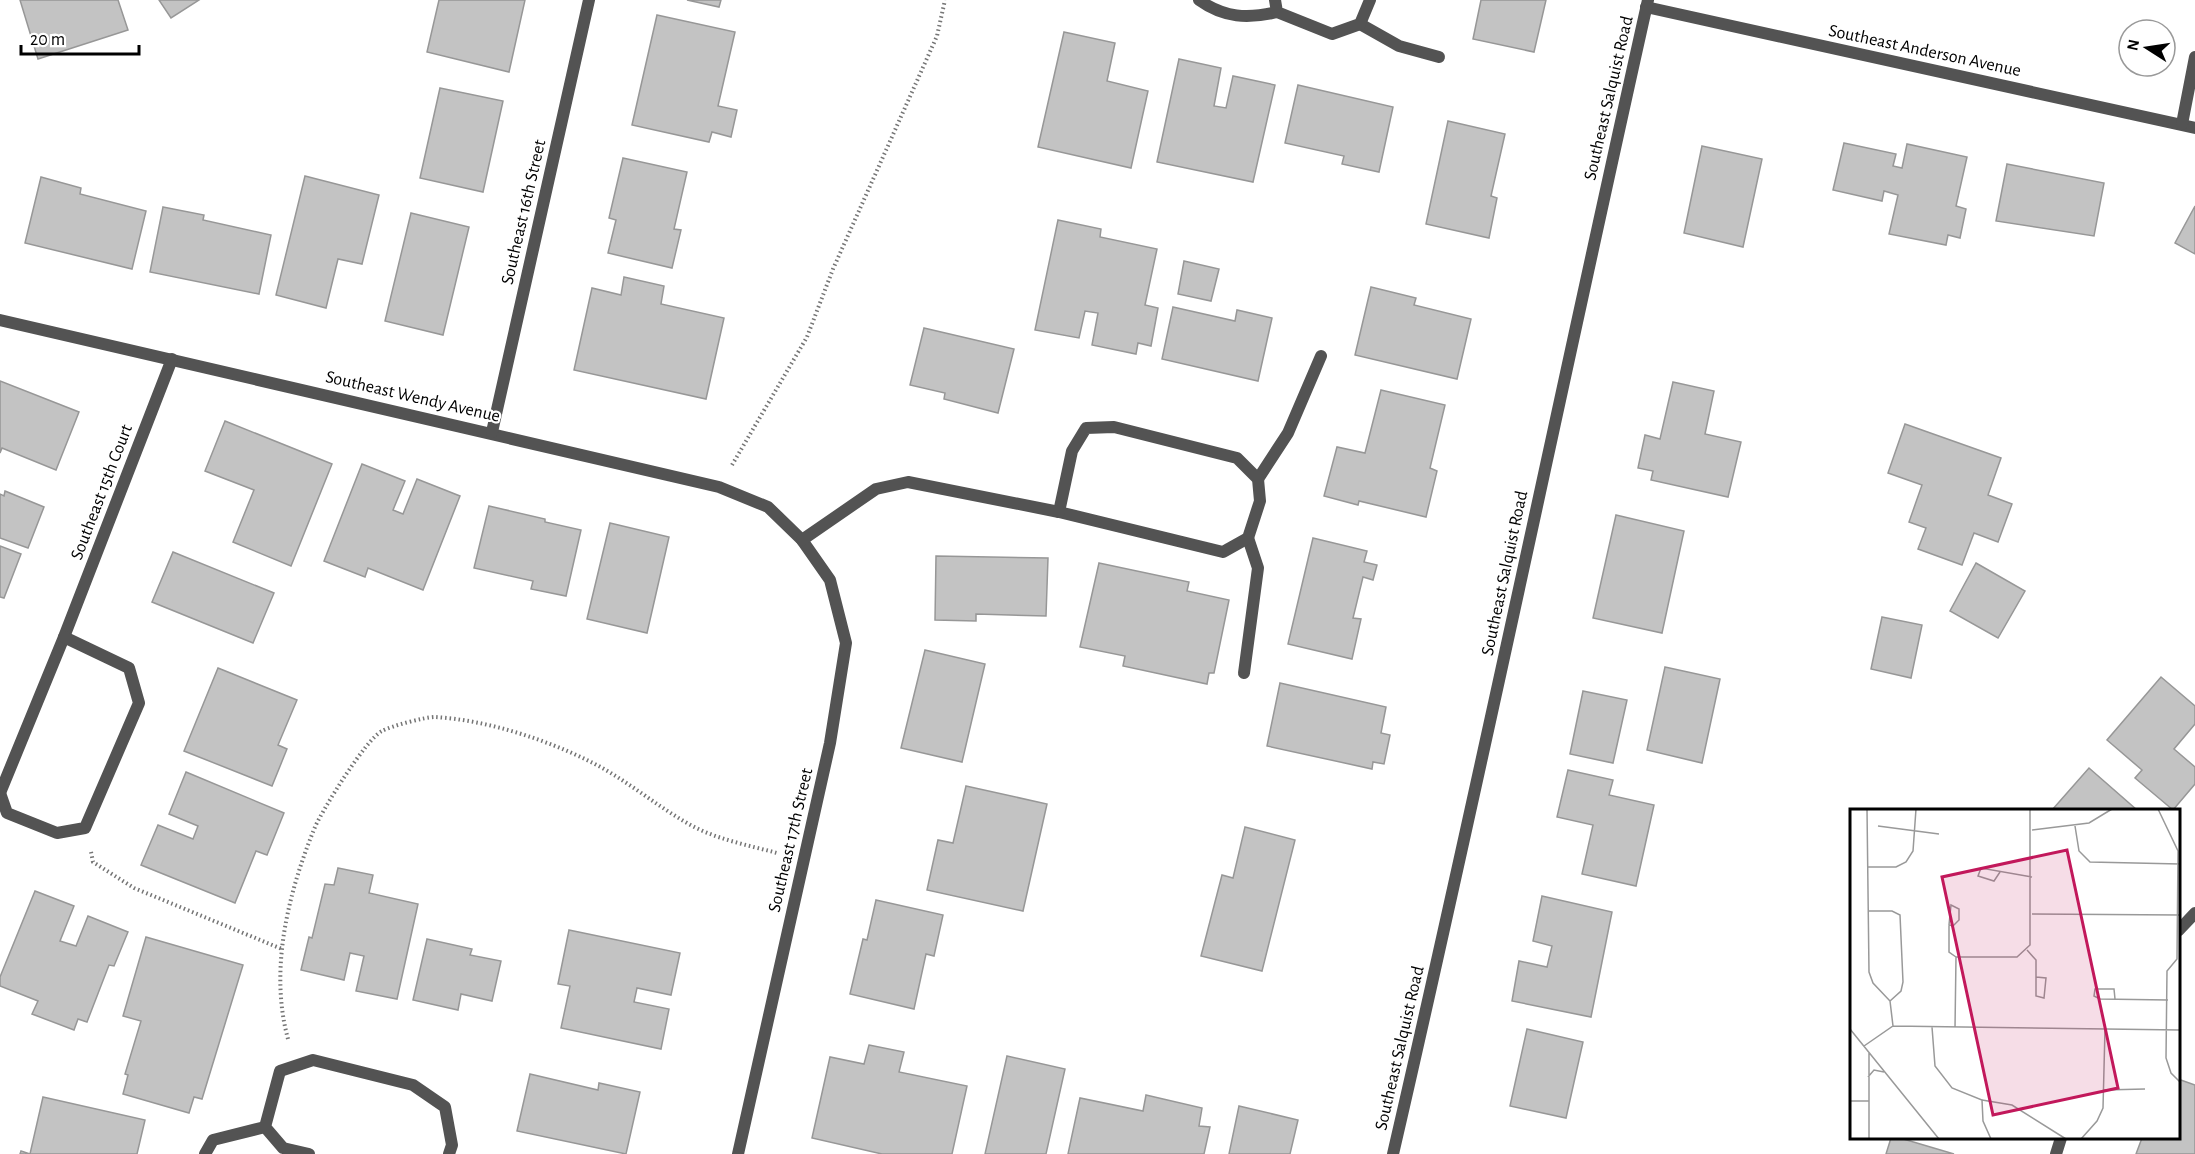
<svg xmlns="http://www.w3.org/2000/svg" width="2195" height="1154" viewBox="0 0 2195 1154" font-family="'Alegreya Sans',sans-serif">
	<style>
		.building { fill: #c3c3c3; stroke: #979797; stroke-width: 1.5 }
		.lines { fill: none; stroke-linecap: round; stroke-linejoin: round }
		.path { stroke: #757575; stroke-width: 4; stroke-dasharray: 1.5 3; stroke-linecap: butt }
		.service { stroke: #535353; stroke-width: 12 }
		.minor { stroke: #535353; stroke-width: 12 }
		.tertiary { stroke: #535353; stroke-width: 12 }
		.labels { text-anchor: middle; stroke-width: 4.5; stroke-linejoin: round; paint-order: stroke }
		.street-label { font-size: 18px; fill: #000; stroke: #fff }
		.inset-road { fill: none; stroke: #999; stroke-width: 1.5 }
		.view { fill: #c2185b; fill-opacity: 0.15; stroke: #c2185b; stroke-width: 3 }
		.inset-edge { fill: none; stroke: #000; stroke-width: 3 }
	</style>
	<rect width="100%" height="100%" fill="#fff"/>
	<!-- building -->
	<g class="building">
		<path d="M20 0H118L128 30 38 59Z"/>
		<path d="M159 0H199L171 18Z"/>
		<path d="M439 0H525L509 72 427 52Z"/>
		<path d="M687 0H721L719 7Z"/>
		<path d="M1481 0H1546L1534 52 1473 39Z"/>
		<path d="M657 15 735 32 718 106 737 110 731 137 712 132 709 142 632 125Z"/>
		<path d="M1064 32 1115 43 1107 81 1148 91 1131 168 1038 147Z"/>
		<path d="M1179 59 1221 68 1214 106 1226 108 1233 76 1275 85 1253 182 1157 162Z"/>
		<path d="M1298 85 1393 107 1379 172 1342 164 1344 156 1285 143Z"/>
		<path d="M440 88 503 101 483 192 420 178Z"/>
		<path d="M1448 121 1505 134 1491 196 1497 198 1489 238 1426 224Z"/>
		<path d="M1844 143 1896 154 1893 166 1902 168 1907 144 1967 157 1956 206 1966 209 1960 238 1948 235 1946 245 1889 234 1898 195 1884 191 1882 201 1833 190Z"/>
		<path d="M1702 146 1762 159 1743 247 1684 233Z"/>
		<path d="M623 158 687 172 674 229 681 230 672 268 608 253 616 220 609 218Z"/>
		<path d="M2007 164 2104 183 2094 236 1996 221Z"/>
		<path d="M305 176 379 195 362 264 338 259 326 308 276 295Z"/>
		<path d="M41 177 81 188 80 194 146 211 132 269 25 243Z"/>
		<path d="M2195 206V254L2175 243Z"/>
		<path d="M163 207 204 215 203 220 271 235 259 294 150 272Z"/>
		<path d="M411 213 469 227 443 335 385 321Z"/>
		<path d="M1058 220 1101 229 1100 237 1157 249 1145 305 1158 308 1151 346 1138 343 1136 354 1092 345 1098 313 1085 311 1079 338 1035 330Z"/>
		<path d="M1184 261 1219 269 1211 301 1178 294Z"/>
		<path d="M624 277 664 286 661 304 724 318 706 399 574 370 592 288 621 295Z"/>
		<path d="M1371 287 1416 298 1414 305 1471 319 1457 379 1355 355Z"/>
		<path d="M1173 307 1235 321 1237 310 1272 318 1258 381 1162 359Z"/>
		<path d="M924 328 1014 349 998 413 944 399 945 393 910 385Z"/>
		<path d="M0 381 79 412 56 470 2 448 0 453Z"/>
		<path d="M1673 382 1714 391 1705 434 1741 442 1728 497 1651 480 1653 471 1638 468 1645 435 1660 439Z"/>
		<path d="M1381 390 1445 405 1430 468 1437 471 1426 517 1359 501 1358 505 1324 496 1337 447 1365 453Z"/>
		<path d="M225 421 332 464 291 566 233 542 254 490 205 471Z"/>
		<path d="M1905 424 2001 458 1988 495 2012 504 1998 542 1974 533 1962 565 1918 549 1926 528 1909 522 1922 485 1888 473Z"/>
		<path d="M362 464 405 481 393 510 403 514 417 479 460 496 423 590 368 568 365 577 324 561Z"/>
		<path d="M5 491 44 507 28 548 0 538V494L4 496Z"/>
		<path d="M489 506 545 519V522L581 530 566 596 531 589 533 581 474 568Z"/>
		<path d="M1616 515 1684 531 1662 633 1593 618Z"/>
		<path d="M610 523 669 537 647 633 587 619Z"/>
		<path d="M1313 538 1367 551 1364 562 1377 565 1373 580 1363 577 1353 618 1361 619 1352 659 1288 644Z"/>
		<path d="M0 546 21 554 4 598 0 597Z"/>
		<path d="M173 552 274 593 253 643 152 602Z"/>
		<path d="M936 556 1048 558 1046 616 976 614V621L935 620Z"/>
		<path d="M1099 563 1189 582 1187 591 1229 600 1214 673H1209L1207 684 1123 666 1125 656 1080 647Z"/>
		<path d="M1976 563 2025 591 1998 638 1950 611Z"/>
		<path d="M1882 617 1922 625 1911 678 1871 669Z"/>
		<path d="M925 650 985 664 962 762 901 748Z"/>
		<path d="M1665 667 1720 679 1702 763 1647 750Z"/>
		<path d="M218 668 297 700 278 745 287 749 272 786 184 751Z"/>
		<path d="M2161 677 2195 706V724L2174 749 2195 767V784L2173 810 2135 778 2142 770 2107 740Z"/>
		<path d="M1280 683 1386 707 1381 733 1390 735 1384 764 1373 762 1372 769 1267 746Z"/>
		<path d="M1583 691 1627 700 1613 763 1570 754Z"/>
		<path d="M2089 768 2137 810H2052Z"/>
		<path d="M1568 770 1613 780 1609 795 1654 805 1636 886 1582 874 1593 825 1557 817Z"/>
		<path d="M186 772 284 813 267 855 256 851 235 903 141 865 158 825 193 839 198 826 169 814Z"/>
		<path d="M966 786 1047 804 1023 911 927 890 938 840 953 843Z"/>
		<path d="M1245 827 1295 840 1262 971 1201 956 1222 875 1233 878Z"/>
		<path d="M338 868 373 875 369 893 418 904 397 999 356 991 364 956 350 953 344 980 301 970 309 937 312 938 325 884 334 885Z"/>
		<path d="M35 891 74 906 60 941 76 946 88 916 128 932 114 966 109 965 87 1022 78 1019 74 1030 32 1014 38 1001 0 986V977Z"/>
		<path d="M1542 896 1612 912 1591 1017 1512 1001 1519 961 1547 967 1552 946 1533 941Z"/>
		<path d="M876 900 943 915 934 956 926 954 914 1009 850 994 863 939 867 940Z"/>
		<path d="M569 930 680 953 671 995 637 988 634 1002 669 1009 661 1049 561 1028 570 986 558 984Z"/>
		<path d="M146 937 243 965 202 1099 194 1097 189 1113 123 1094 128 1075 125 1074 141 1021 123 1016Z"/>
		<path d="M427 939 472 949 470 955 501 961 492 1001 461 994 458 1010 413 1000Z"/>
		<path d="M1527 1029 1583 1042 1566 1118 1510 1106Z"/>
		<path d="M869 1045 904 1052 899 1072 967 1086 952 1154H882L812 1138 830 1057 864 1064Z"/>
		<path d="M1007 1056 1065 1069 1046 1154H985Z"/>
		<path d="M530 1074 598 1090 599 1083 640 1092 626 1154 517 1131Z"/>
		<path d="M2178 1079 2195 1085V1154H2136L2142 1138H2178Z"/>
		<path d="M1146 1095 1202 1108 1199 1126 1210 1127 1204 1154H1068L1080 1098 1143 1111Z"/>
		<path d="M43 1097 145 1120 137 1154H20L21 1151 30 1154Z"/>
		<path d="M1239 1106 1298 1120 1290 1154H1229Z"/>
		<path d="M1891 1138H1900L1954 1154H1886Z"/>
	</g>
	<g class="lines">
		<!-- path -->
		<g class="path">
			<path d="M732 465 807 337 833 269 937 36 945 0"/>
			<path d="M91 852 93 862 134 888 282 949"/>
			<path d="M288 1039C269 970 288 893 315 827 323 809 366 739 382 731 391 726 425 717 435 717 486 720 545 739 591 762 625 779 654 804 687 823 714 839 748 845 777 853"/>
		</g>
		<!-- service -->
		<g class="service">
			<path d="M1199 0C1224 18 1248 19 1277 12"/>
			<path d="M1360 24 1399 46 1439 57"/>
			<path d="M1258 479 1288 433 1321 356"/>
			<path d="M1244 673 1258 568 1248 538"/>
			<path d="M205 1154 213 1140 265 1127"/>
		</g>
		<!-- minor -->
		<g class="minor">
			<path d="M1275 0 1277 12 1332 34 1360 24 1370 0"/>
			<path d="M1646 7 2195 128"/>
			<path d="M2182 124 2195 57"/>
			<path d="M0 320 719 487 768 507 802 540 830 580 846 643 830 743 738 1154"/>
			<path d="M1114 427 1237 458 1258 479 1260 501 1248 538 1223 552 1059 512 1072 451 1086 428Z"/>
			<path d="M492 432 589 0"/>
			<path d="M802 540 876 489 908 482 1059 512"/>
			<path d="M0 793 64 637 172 359"/>
			<path d="M0 793 7 813 57 833 85 828 139 703 129 668 64 637"/>
			<path d="M2178 931 2195 913"/>
			<path d="M309 1154 283 1148 265 1127 280 1071 313 1060 413 1085 445 1107 452 1145 449 1154"/>
			<path d="M2056 1154 2061 1138"/>
		</g>
		<!-- tertiary -->
		<path class="tertiary" d="M1393 1154C1482 770 1562 384 1648 0"/>
	</g>
	<g class="labels">
		<!-- street labels -->
		<g class="street-label">
			<text transform="translate(1925 50) rotate(12)" y="6">Southeast Anderson Avenue</text>
			<text transform="translate(1608 98) rotate(-77)" y="6">Southeast Salquist Road</text>
			<text transform="translate(523 212) rotate(-77)" y="6">Southeast 16th Street</text>
			<text transform="translate(413 396) rotate(13)" y="6">Southeast Wendy Avenue</text>
			<text transform="translate(101 492) rotate(-69)" y="6">Southeast 15th Court</text>
			<text transform="translate(1504 573) rotate(-78)" y="6">Southeast Salquist Road</text>
			<text transform="translate(790 840) rotate(-77)" y="6">Southeast 17th Street</text>
			<text transform="translate(1399 1048) rotate(-77)" y="6">Southeast Salquist Road</text>
		</g>
	</g>
	<!-- overview -->
	<g transform="translate(1850 809)">
		<rect width="330" height="330" fill="#fff"/>
		<path class="inset-road" d="M17 0 19 163 23 174 40 192 43 217M308 0 328 42 327 150 317 162 316 249 321 264 330 273M28 17 89 25M225 17 229 42 240 53 330 55M182 21 239 14 262 0M18 58H46L56 53 63 42 66 0M150 63 144 72 128 67 131 59 182 68M101 96 109 100V111L103 117 99 116ZM18 102H42L50 106 53 173 51 182 40 192M182 105 330 106M99 116V143L106 148M177 141 186 151V168M106 148H167L180 136V0M186 168 196 169 194 189 186 187ZM265 190 264 180H245L244 187 250 190 318 191M82 218 85 257 102 279 132 291 133 312 141 330M105 219 106 148M0 220 89 330M14 237 43 217 330 221M19 243V330M18 268 24 261 34 263M254 281 295 280M132 291 162 296 216 330M0 292H19M231 330 247 312 253 299 255 220"/>
		<path class="view" d="M217 41 268 279 143 306 92 68Z"/>
		<rect width="330" height="330" class="inset-edge"/>
	</g>
	<!-- north arrow -->
	<g transform="translate(2147 48) rotate(282)"><circle r="28" fill="#ffffff" stroke="#999999" stroke-width="1.5"/>
	<path d="M0-4.5L10 22L0 15L-10 22Z" fill="#000000"/>
	<text y="-9" font-size="16" font-weight="bold" text-anchor="middle" fill="#000000">N</text>
	</g>
	<!-- scale -->
	<path d="M21 45v9h118v-9" fill="none" stroke="#000000" stroke-width="3"/>
	<text x="30" y="45" font-size="18" fill="#000000" stroke="#ffffff" stroke-width="4.5" paint-order="stroke">20 m</text>
</svg>
